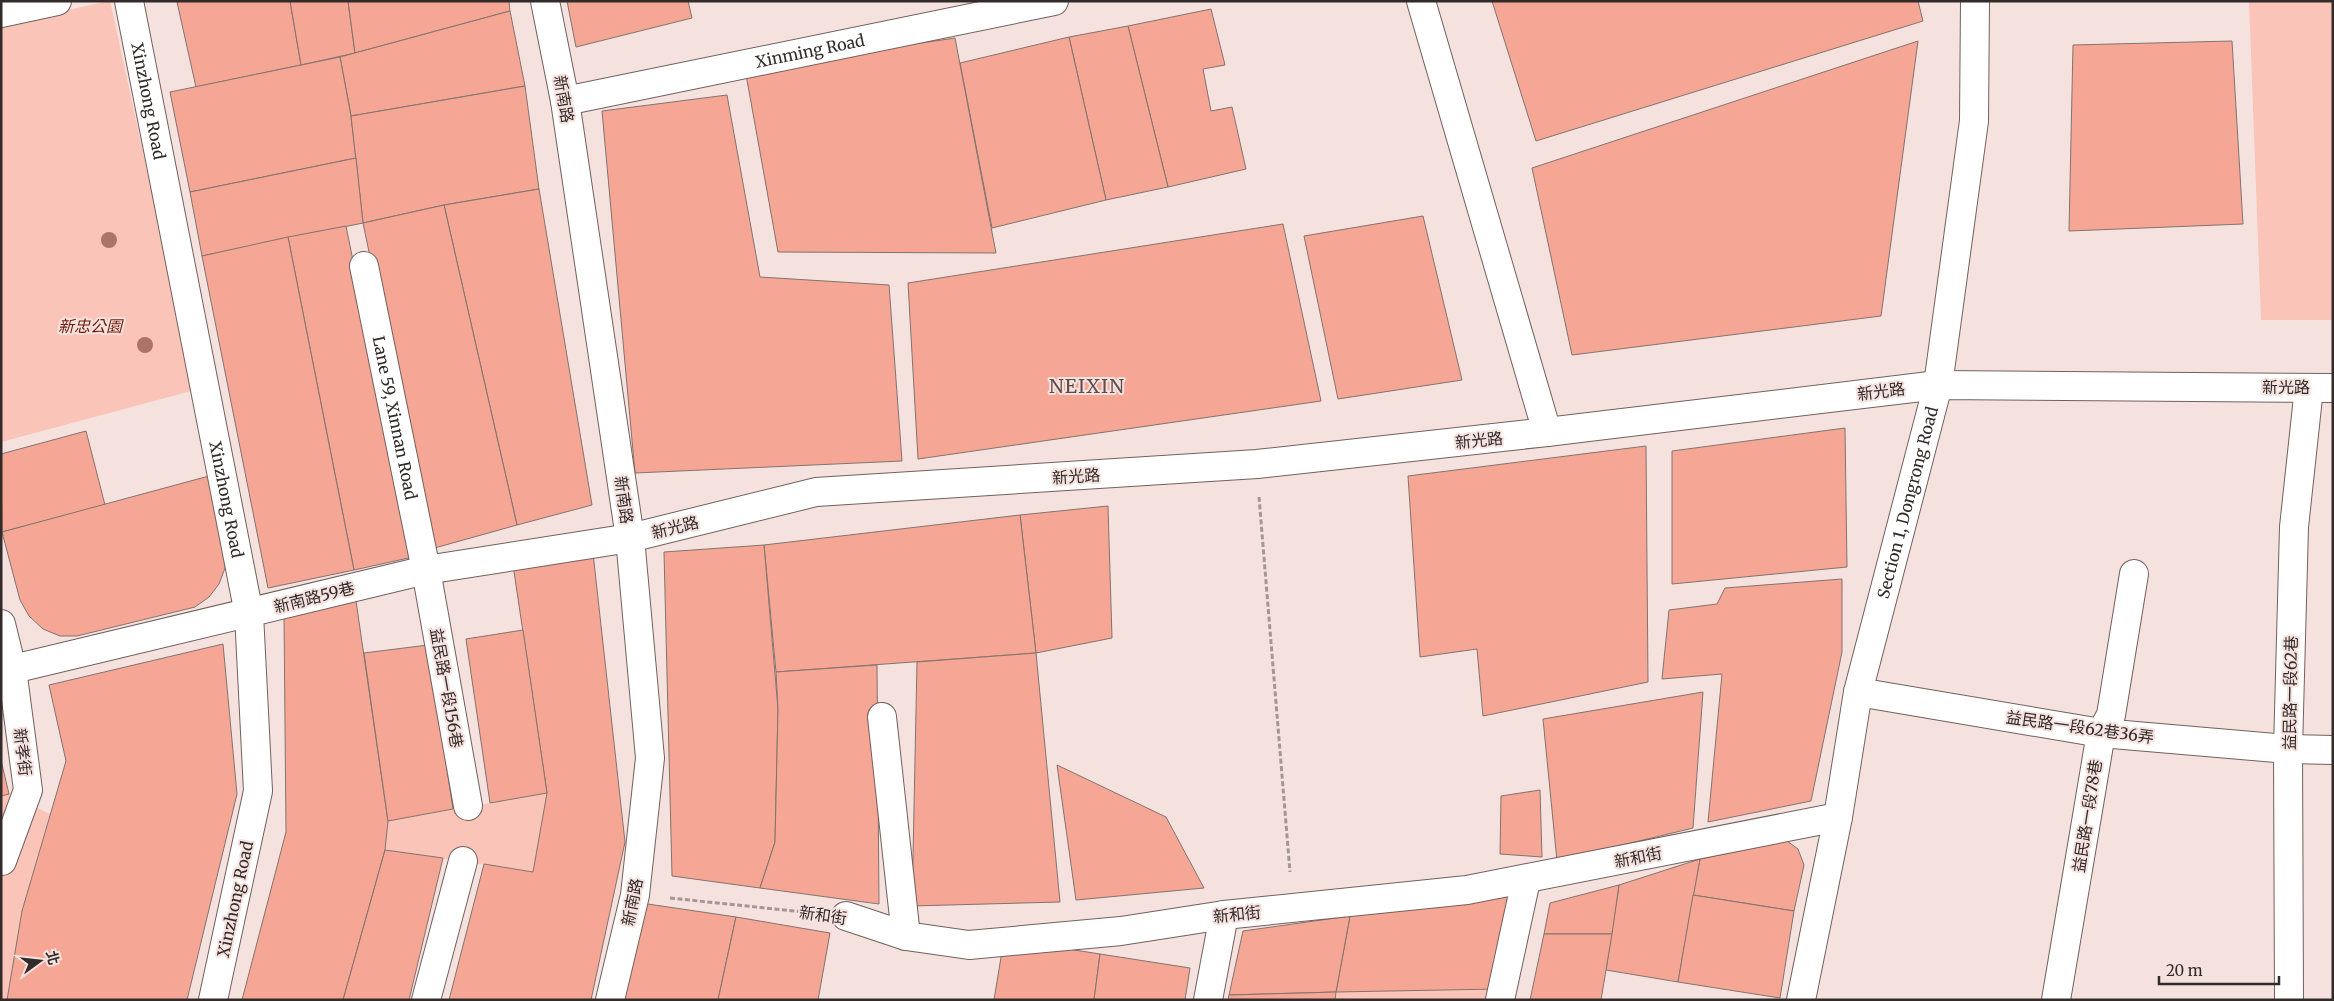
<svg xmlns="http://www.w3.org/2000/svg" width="2334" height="1001" viewBox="0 0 2334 1001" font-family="Merriweather,'Noto Sans TC',serif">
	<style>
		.green { fill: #fac4b8 }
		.building { fill: #f5a695; stroke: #83736f }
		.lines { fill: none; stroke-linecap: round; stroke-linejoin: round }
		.minor-casing { stroke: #71615e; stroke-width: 30 }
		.path { stroke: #a49693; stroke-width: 3; stroke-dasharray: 5 2.5; stroke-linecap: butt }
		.minor { stroke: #fff; stroke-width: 28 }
		.tree { fill: #ab736a }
		.labels { text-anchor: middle; stroke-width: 4; stroke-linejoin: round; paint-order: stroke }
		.street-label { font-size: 16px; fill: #322b2a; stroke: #f5e2de }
		.park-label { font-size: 16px; font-style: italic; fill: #6f190b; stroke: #f5e2de }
		.quarter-label { font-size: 19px; letter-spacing: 1px; fill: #5c4d4a; stroke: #f5e2de }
	</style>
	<rect width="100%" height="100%" fill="#f5e2de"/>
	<!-- green -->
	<g class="green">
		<path d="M110 1 195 390 1 442V24Z"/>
		<path d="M2249 1H2333V320H2261Z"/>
		<path d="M547 793 533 872 385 850 388 821Z"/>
		<path d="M9 794 50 814 22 911 7 1000H1V796Z"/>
		<path d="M1497 989 1495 1000H1335L1336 992Z"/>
	</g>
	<!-- building -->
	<g class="building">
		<path d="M182 1H290L301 65 196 87 177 2Z"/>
		<path d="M290 1H348L355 53 301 65Z"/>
		<path d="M348 1H509L510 11 355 53Z"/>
		<path d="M567 1H688L692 18 576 47Z"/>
		<path d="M1492 1H1918L1923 21 1536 141Z"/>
		<path d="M1211 9 1225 65 1203 69 1211 111 1232 107 1246 169 1168 187 1128 26Z"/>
		<path d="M510 11 525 86 351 116 340 57Z"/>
		<path d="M1128 26 1168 187 1106 200 1069 37Z"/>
		<path d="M1069 37 1106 200 992 228 960 63Z"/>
		<path d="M955 38 996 253 778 252 745 69Z"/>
		<path d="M1918 41 1881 316 1572 355 1532 168Z"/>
		<path d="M2232 41 2243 224 2069 231 2073 45Z"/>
		<path d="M340 57 351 116 356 158 190 192 170 92Z"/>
		<path d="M525 86 539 189 444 205 363 223 351 116Z"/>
		<path d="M727 95 760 277 889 285 902 461 635 473 602 111Z"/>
		<path d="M356 158 363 223 202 256 190 192Z"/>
		<path d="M539 189 592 505 517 525 444 205Z"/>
		<path d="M444 205 517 525 431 549 363 223Z"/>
		<path d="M1423 216 1462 380 1338 399 1304 236Z"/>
		<path d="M1283 224 1321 401 918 459 908 283Z"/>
		<path d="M346 226 413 557 354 570 288 237Z"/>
		<path d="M288 237 354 570 268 588 202 256Z"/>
		<path d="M1845 428 1847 567 1672 584V451Z"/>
		<path d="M86 431 105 505 2 532 1 454Z"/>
		<path d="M1646 446 1648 682 1483 716 1477 649 1420 657 1408 476Z"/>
		<path d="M209 476 226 552 225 568 219 584 209 597 195 607 77 636H60L43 629 29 616 20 600 2 532Z"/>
		<path d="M1108 506 1112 638 1036 653 1020 515Z"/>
		<path d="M1020 515 1036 653 776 672 764 545Z"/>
		<path d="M592 544 625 842 591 1000H449L484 864 533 872 547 793 513 565Z"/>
		<path d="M764 545 778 709 775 842 760 888 672 876 664 552Z"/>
		<path d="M1842 579V652L1811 801 1708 822 1722 674 1662 679 1669 610 1717 604 1725 588Z"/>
		<path d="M356 601 388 821 385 850 343 1000H242L286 832 284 616Z"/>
		<path d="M523 630 547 793 490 803 466 639Z"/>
		<path d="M223 644 237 794 187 1000H7L22 911 66 761 49 685Z"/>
		<path d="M428 645 453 809 388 821 364 653Z"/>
		<path d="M1036 653 1060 902 912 906 917 662Z"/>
		<path d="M877 665 879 904 760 888 775 842 778 709 776 672Z"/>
		<path d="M1703 692 1693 828 1557 861 1543 719Z"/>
		<path d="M1 760 9 794 1 796Z"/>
		<path d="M1057 765 1166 817 1204 888 1076 900Z"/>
		<path d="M1540 790 1542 857 1500 854 1501 796Z"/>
		<path d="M1787 841 1798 849 1804 865 1794 911 1693 895 1700 859Z"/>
		<path d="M385 850 443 858 409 1000H343Z"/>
		<path d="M1700 859 1678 982 1606 970 1619 885Z"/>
		<path d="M1619 885 1612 934H1544L1550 903Z"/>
		<path d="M1516 893 1497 989 1336 992 1350 916Z"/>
		<path d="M1693 895 1794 911 1780 998 1678 982Z"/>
		<path d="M641 903 736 917 718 1000H618Z"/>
		<path d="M1350 916 1336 992 1229 995 1243 931Z"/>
		<path d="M736 917 830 933 818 1000H718Z"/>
		<path d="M1544 934H1612L1601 1000H1530Z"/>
		<path d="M1004 939 1100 954 1094 1000H994Z"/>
		<path d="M1100 954 1190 968 1185 1000H1094Z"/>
		<path d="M1336 992 1335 1000H1228L1229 995Z"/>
	</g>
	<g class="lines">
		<defs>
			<g id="minor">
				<path id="s1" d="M129 1 249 614 258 791 213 1000"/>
				<path d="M545 1 565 101 630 538 650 758 635 895 610 1000"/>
				<path d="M1421 1 1547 432"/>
				<path d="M1 13 57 1"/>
				<path id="s2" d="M565 101 1054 1"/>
				<path id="s3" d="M364 266 426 570 468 806"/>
				<path d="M1 624 12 669 28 790 2 861"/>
				<path d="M1 672 426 570 630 538 816 492 1257 464 1547 432 1938 385 2333 388"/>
				<path d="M1858 692 2101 733 2288 749 2333 750"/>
				<path d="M882 717 906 936"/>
				<path d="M846 916 906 936 969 945 1121 931 1224 915 1467 890 1838 817"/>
				<path d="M426 1000 463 861"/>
				<path d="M1208 1000 1224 915"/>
				<path d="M1500 1000 1526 880"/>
				<path id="s4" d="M1801 1000 1838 817 1858 692 1938 385 1974 121 1975 1"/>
				<path d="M2056 1000 2101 733 2111 715 2134 574"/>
				<path d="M2289 1000 2288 749 2294 527 2309 388"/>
			</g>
		</defs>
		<!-- minor casing -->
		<use href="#minor" class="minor-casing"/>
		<!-- path -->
		<g class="path">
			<path d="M1259 497 1290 872"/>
			<path d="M670 898 813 913"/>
		</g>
		<!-- minor -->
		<use href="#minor" class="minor"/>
	</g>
	<!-- trees -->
	<g class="tree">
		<circle cx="109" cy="240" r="8"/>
		<circle cx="145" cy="345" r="8"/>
	</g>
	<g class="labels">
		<!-- street labels -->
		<g class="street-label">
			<text dy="6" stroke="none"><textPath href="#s2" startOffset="250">Xinming Road</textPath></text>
			<text transform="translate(564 99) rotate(80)" y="6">新南路</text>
			<text dy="6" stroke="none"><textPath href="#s1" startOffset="102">Xinzhong Road</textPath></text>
			<text x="2286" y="393">新光路</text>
			<text transform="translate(1881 391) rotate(-7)" y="6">新光路</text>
			<text dy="6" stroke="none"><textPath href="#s3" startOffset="155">Lane 59, Xinnan Road</textPath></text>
			<text transform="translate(1479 440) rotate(-6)" y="6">新光路</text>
			<text transform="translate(1076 476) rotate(-4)" y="6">新光路</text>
			<text dy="6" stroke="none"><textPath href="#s1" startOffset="508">Xinzhong Road</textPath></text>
			<text transform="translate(624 500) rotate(82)" y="6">新南路</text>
			<text dy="6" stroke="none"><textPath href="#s4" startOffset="509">Section 1, Dongrong Road</textPath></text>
			<text transform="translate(675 527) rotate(-14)" y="6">新光路</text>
			<text transform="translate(314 597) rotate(-14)" y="6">新南路59巷</text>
			<text transform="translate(447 688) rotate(80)" y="6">益民路一段156巷</text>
			<text transform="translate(2290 693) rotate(-89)" y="6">益民路一段62巷</text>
			<text transform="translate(2080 727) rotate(8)" y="6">益民路一段62巷36弄</text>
			<text transform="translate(23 752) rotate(83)" y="6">新孝街</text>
			<text transform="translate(2087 816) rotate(-81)" y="6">益民路一段78巷</text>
			<text transform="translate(1638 857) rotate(-11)" y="6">新和街</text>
			<text transform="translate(235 899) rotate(-78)" y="6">Xinzhong Road</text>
			<text transform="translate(632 902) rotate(-79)" y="6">新南路</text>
			<text transform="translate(1237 914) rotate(-6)" y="6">新和街</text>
			<text transform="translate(823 915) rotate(8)" y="6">新和街</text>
		</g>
		<!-- park labels -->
		<g class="park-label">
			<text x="90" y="332">新忠公園</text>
		</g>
		<!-- quarter labels -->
		<g class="quarter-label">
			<text x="1087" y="393">NEIXIN</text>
		</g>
	</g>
	<!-- border -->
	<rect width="2334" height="1001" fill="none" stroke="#322b2a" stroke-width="5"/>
	<!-- north arrow -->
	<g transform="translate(40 961) rotate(75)" stroke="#f5e2de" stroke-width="4" paint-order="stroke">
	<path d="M0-4L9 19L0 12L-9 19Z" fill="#322b2a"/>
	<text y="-8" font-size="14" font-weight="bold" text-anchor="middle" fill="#322b2a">北</text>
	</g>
	<!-- scale -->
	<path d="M2159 976v8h120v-8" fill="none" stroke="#322b2a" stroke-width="2.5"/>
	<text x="2166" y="976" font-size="15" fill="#322b2a" stroke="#f5e2de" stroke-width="4" paint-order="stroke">20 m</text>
</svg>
